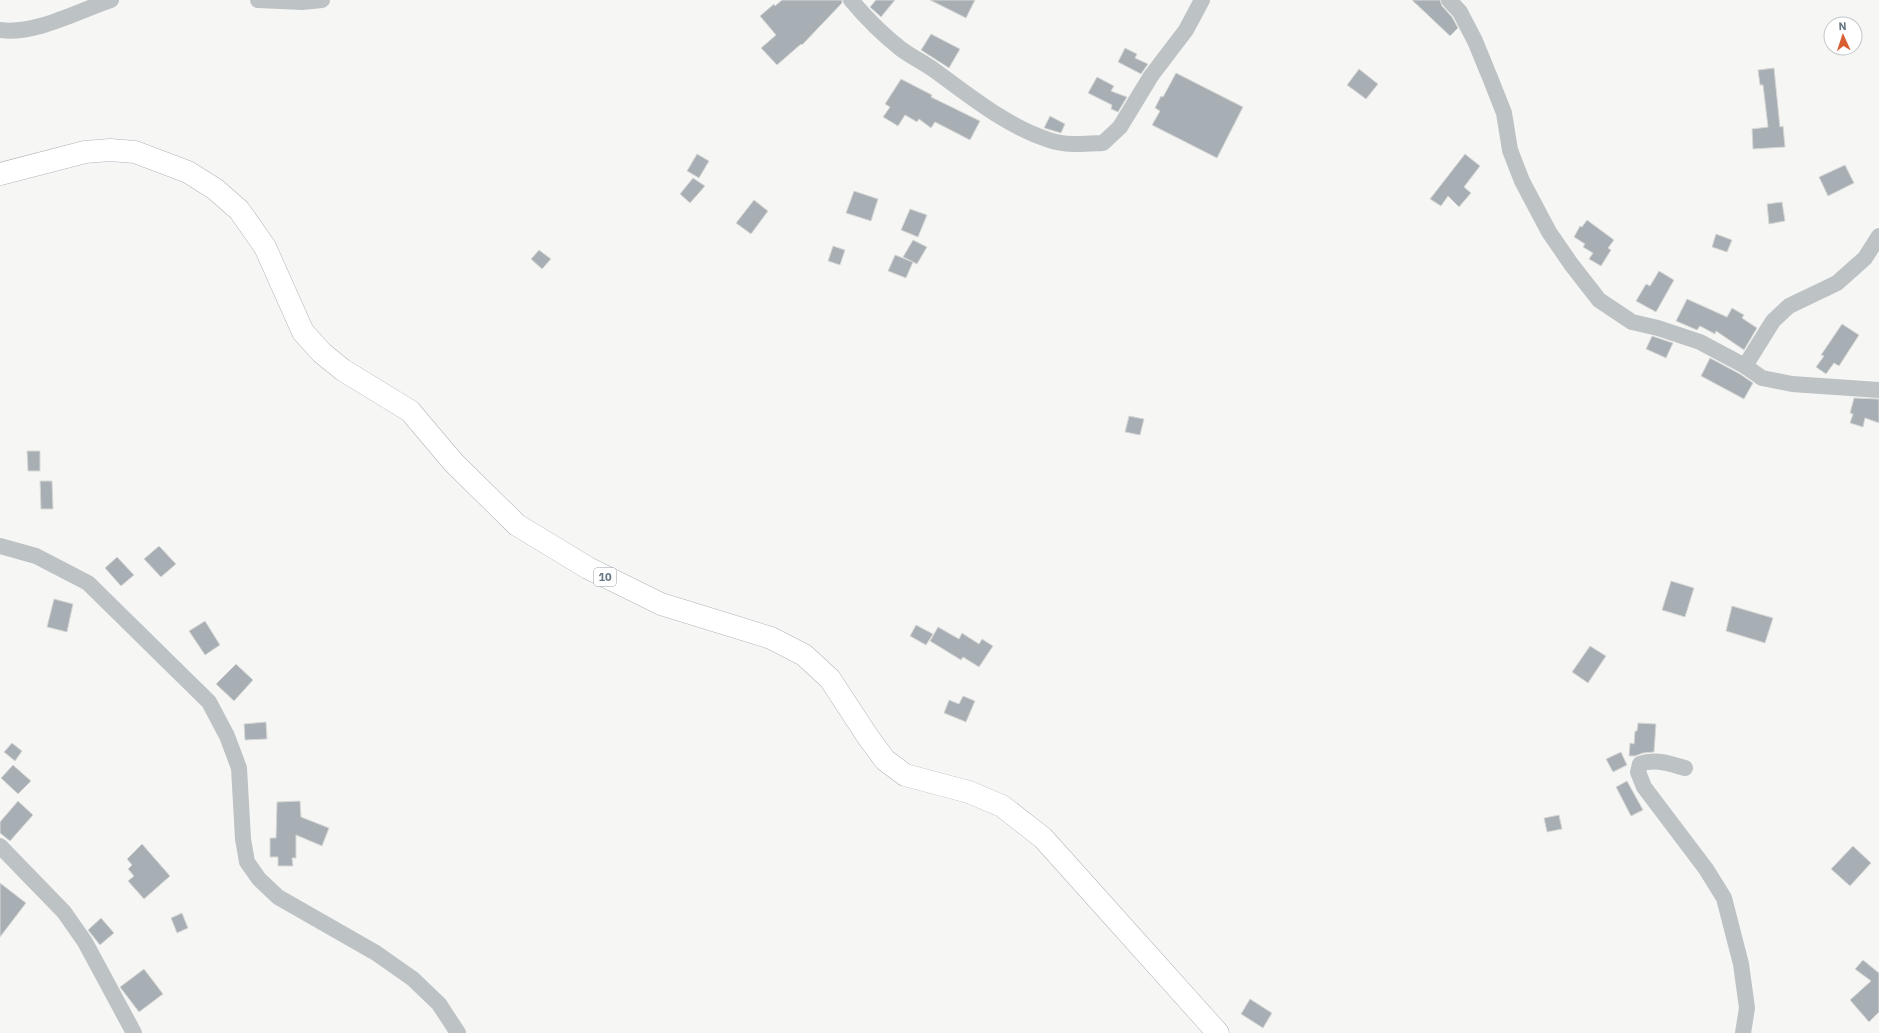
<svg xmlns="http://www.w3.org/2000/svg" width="1879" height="1033" viewBox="0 0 1879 1033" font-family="'IBM Plex Sans',sans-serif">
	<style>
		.building { fill: #a7afb4; stroke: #d8d8d6 }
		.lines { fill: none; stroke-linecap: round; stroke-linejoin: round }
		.primary-casing { stroke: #b1b6ba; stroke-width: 23 }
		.minor { stroke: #bdc2c5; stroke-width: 16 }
		.primary { stroke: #fff; stroke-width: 22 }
		.labels { text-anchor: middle; stroke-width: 4; stroke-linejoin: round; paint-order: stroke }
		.shield { fill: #fff; stroke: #959fa8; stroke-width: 1 }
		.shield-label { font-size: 11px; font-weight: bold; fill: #677683 }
	</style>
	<rect width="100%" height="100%" fill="#f6f6f4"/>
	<!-- building -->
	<g class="building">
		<path d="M782 0H842V3L802 45 801 44 777 65 761 48 776 35 760 16 774 4 775 6Z"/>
		<path d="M876 0H895L881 17 870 7Z"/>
		<path d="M930 0H975L966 18Z"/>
		<path d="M1412 0H1440L1442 6 1452 17 1458 28 1450 36Z"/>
		<path d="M931 34 960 49 949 68 921 50Z"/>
		<path d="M1125 48 1137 54 1135 58 1148 64 1141 74 1118 62Z"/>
		<path d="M1774 68 1780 127 1783 126 1785 147 1753 149 1752 129 1768 127 1763 85H1760L1758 70Z"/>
		<path d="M1359 69 1378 84 1366 99 1347 85Z"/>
		<path d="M1176 73 1243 107 1217 158 1152 125 1160 111 1155 108 1161 96 1163 97Z"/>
		<path d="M1097 77 1114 86 1111 91 1127 97 1118 112 1111 109 1112 105 1088 93Z"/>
		<path d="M901 79 932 95 931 97 980 121 970 140 935 122 931 128 919 119 917 122 905 115 898 126 883 117 890 107 885 104Z"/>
		<path d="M1050 116 1065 124 1061 133 1044 128Z"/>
		<path d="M697 154 709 161 699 178 687 171Z"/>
		<path d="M1465 154 1480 166 1464 187 1471 193 1459 207 1448 196 1441 206 1430 199Z"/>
		<path d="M1845 165 1854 183 1828 196 1819 177Z"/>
		<path d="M693 178 705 186 690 203 680 194Z"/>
		<path d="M854 191 878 199 871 221 846 213Z"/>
		<path d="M754 200 768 211 751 234 736 223Z"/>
		<path d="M1782 202 1785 221 1769 224 1767 204Z"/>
		<path d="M910 209 927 215 918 237 901 230Z"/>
		<path d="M1587 220 1614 240 1608 248 1611 250 1601 266 1589 259 1593 253 1583 247 1585 244 1574 237 1580 226 1582 227Z"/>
		<path d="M1716 234 1732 240 1727 252 1712 247Z"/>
		<path d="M913 240 927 247 917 264 903 257Z"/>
		<path d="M833 246 845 250 840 265 828 261Z"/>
		<path d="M539 250 551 259 542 269 531 259Z"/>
		<path d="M895 255 913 262 906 278 888 271Z"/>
		<path d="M1659 271 1674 280 1656 312 1636 301 1646 284 1650 286Z"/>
		<path d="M1687 299 1727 317 1732 308 1744 315 1742 318 1757 328 1744 350 1716 331 1715 334 1700 326 1697 330 1676 321Z"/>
		<path d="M1842 324 1859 335 1839 366 1834 363 1826 374 1816 367 1824 356 1821 355Z"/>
		<path d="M1652 336 1673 343 1666 358 1646 349Z"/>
		<path d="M1710 358 1740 374 1753 383 1744 399 1701 376Z"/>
		<path d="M1854 398 1879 399V423L1865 418 1863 427 1850 423 1853 414 1850 413Z"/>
		<path d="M1129 416 1144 419 1140 435 1125 432Z"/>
		<path d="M27 451H40V471H28Z"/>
		<path d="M40 481H52L53 509H41Z"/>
		<path d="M159 546 176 564 161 577 144 559Z"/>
		<path d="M117 557 134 575 121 586 105 568Z"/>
		<path d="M1671 581 1694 588 1685 617 1662 610Z"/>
		<path d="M54 599 73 604 67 632 47 627Z"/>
		<path d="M1732 606 1773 618 1765 643 1726 631Z"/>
		<path d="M205 621 220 645 205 655 189 631Z"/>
		<path d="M916 625 933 634 926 645 910 636Z"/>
		<path d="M938 627 959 639 962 633 979 644 982 639 993 646 979 667 963 657 961 660 930 641Z"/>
		<path d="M1590 646 1606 656 1588 683 1572 672Z"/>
		<path d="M236 664 253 680 234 701 216 684Z"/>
		<path d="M963 696 975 701 966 722 944 713 949 700 959 704Z"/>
		<path d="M266 722 267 739 245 740 244 724Z"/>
		<path d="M1638 723 1656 724 1654 752 1643 753 1635 756H1629L1630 743 1634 744 1635 731H1637Z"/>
		<path d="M12 743 22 751 15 761 4 752Z"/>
		<path d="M1621 752 1627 765 1613 772 1606 759Z"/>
		<path d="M13 765 31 781 18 794 1 778Z"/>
		<path d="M1627 781 1643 810 1631 816 1616 787Z"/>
		<path d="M18 801 33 815 10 841 0 833V822Z"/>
		<path d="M300 801 301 817 329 828 322 846 296 835V858H292L293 866H278V857H270V838H276L277 802Z"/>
		<path d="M1559 815 1562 829 1547 832 1544 818Z"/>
		<path d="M142 844 170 876 144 899 128 881 134 876 128 869 132 865 127 859Z"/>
		<path d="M1853 846 1871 863 1850 886 1831 869Z"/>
		<path d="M0 883 26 903 0 937Z"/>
		<path d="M182 913 188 928 177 933 171 918Z"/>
		<path d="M101 918 114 933 100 945 88 930Z"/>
		<path d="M1863 960 1879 973V1012L1869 1022 1850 1000 1871 981 1855 969Z"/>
		<path d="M144 969 163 994 139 1012 120 987Z"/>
		<path d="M1250 999 1272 1013 1263 1028 1241 1014Z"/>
	</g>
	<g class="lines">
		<defs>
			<path id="primary" d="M0 174 85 152 110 150 135 152 188 172 215 189 239 210 265 247 303 332 322 353 343 370 410 411 453 462 517 525 588 568 661 604 771 638 804 655 830 679 868 737 885 760 905 775 969 792 1002 806 1043 838 1218 1033"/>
		</defs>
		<!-- primary casing -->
		<use href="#primary" class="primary-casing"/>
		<!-- minor -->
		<g class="minor">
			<path d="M258 0 302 2 322 0"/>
			<path d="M851 0C866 18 883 35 901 49 912 57 924 63 934 70 970 96 1006 126 1049 140 1066 146 1085 144 1103 143L1120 127 1151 76 1186 30 1202 0"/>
			<path d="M1449 0 1460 12 1475 41 1491 80 1504 113 1510 150 1522 181 1549 232 1571 264 1599 300 1632 322 1658 328 1700 342 1745 366 1762 378 1792 384 1879 390"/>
			<path d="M0 30C35 35 78 11 111 0"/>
			<path d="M1745 366 1773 321 1789 306 1837 283 1865 258 1879 236"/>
			<path d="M0 546 36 556 88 583 209 702 227 736 239 768 243 839 247 862 259 879 278 897 376 953 413 979 439 1004 458 1033"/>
			<path d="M1685 768C1670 764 1655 758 1640 764L1638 772 1644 787 1706 869 1724 898 1741 964 1747 1008 1743 1033"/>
			<path d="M0 846 64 912 85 942 134 1033"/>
		</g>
		<!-- primary -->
		<use href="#primary" class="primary"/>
	</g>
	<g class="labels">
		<!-- shield labels -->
		<rect class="shield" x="594" y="568" width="22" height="18" rx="3"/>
		<g class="shield-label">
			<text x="605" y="581">10</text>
		</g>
	</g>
	<!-- north arrow -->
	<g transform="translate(1843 36) rotate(357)"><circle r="19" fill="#ffffff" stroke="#c2c8cd"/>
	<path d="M0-3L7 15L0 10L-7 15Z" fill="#d85f32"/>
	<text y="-6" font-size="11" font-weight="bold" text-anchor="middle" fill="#677683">N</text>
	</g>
</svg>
